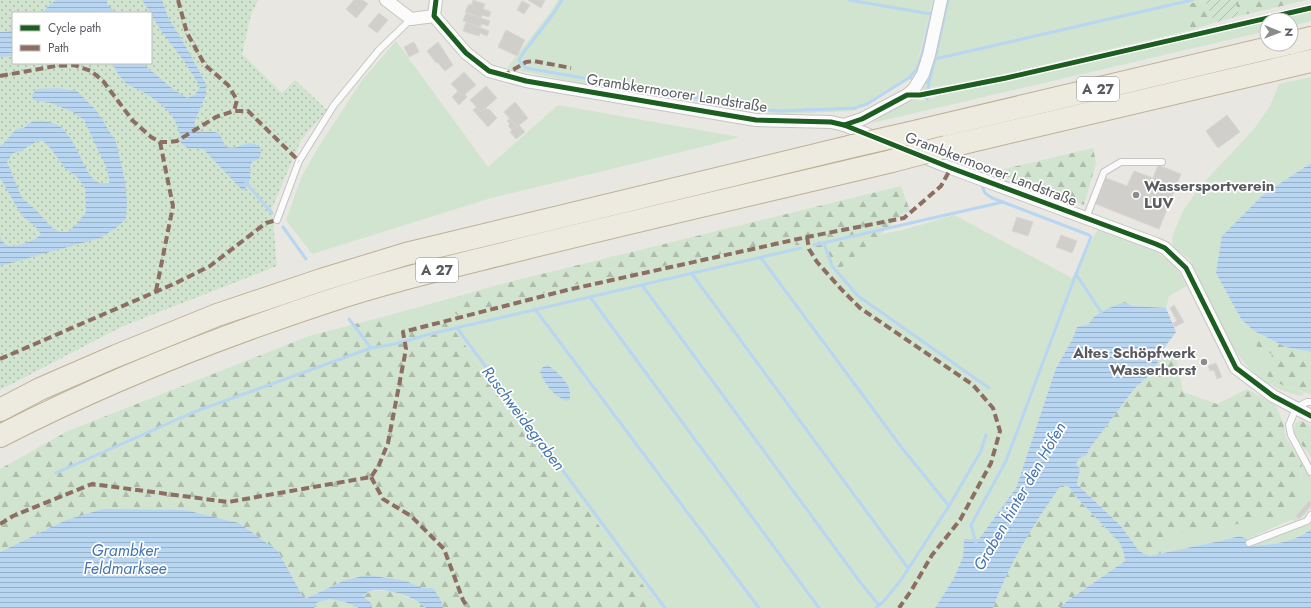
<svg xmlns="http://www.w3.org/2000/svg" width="1311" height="608" viewBox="0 0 1311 608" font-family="Jost,sans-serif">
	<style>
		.grass { fill: #d1e4cf }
		.forest { fill: url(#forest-firs) }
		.park { fill: url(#park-dots); fill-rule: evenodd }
		.garden { fill: url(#garden-furrows) }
		.water { fill: url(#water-rules); fill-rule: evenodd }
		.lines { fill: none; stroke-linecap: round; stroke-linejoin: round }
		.stream { stroke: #b8d6f1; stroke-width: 3 }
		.building { fill: #d0cfcc; stroke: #d7d6d2 }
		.service-casing { stroke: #c5c5c5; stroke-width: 8 }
		.minor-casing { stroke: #c5c5c5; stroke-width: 14 }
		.motorway-casing { stroke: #bcb193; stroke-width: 24 }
		.service { stroke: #fcfbfb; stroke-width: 6 }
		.minor { stroke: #fcfbfb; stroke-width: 12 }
		.motorway { stroke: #edeadf; stroke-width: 22 }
		.motorway-bridge-casing { stroke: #bcb193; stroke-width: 24; stroke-linecap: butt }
		.motorway-bridge { stroke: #edeadf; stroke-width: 22 }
		.quiet { stroke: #8d6e63; stroke-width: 4; stroke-dasharray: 8 4; stroke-linecap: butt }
		.cycleway-casing { stroke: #fff; stroke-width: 8 }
		.cycleway { stroke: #1b5e20; stroke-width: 5 }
		.poi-dot { fill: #8b8c8e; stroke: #fff; stroke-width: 1.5 }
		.labels { text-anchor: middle; stroke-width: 3.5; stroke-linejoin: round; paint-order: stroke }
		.shield { fill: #fff; stroke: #8b8c90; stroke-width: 1 }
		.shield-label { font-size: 14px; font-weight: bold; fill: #595b60 }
		.street-label { font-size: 15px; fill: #595b60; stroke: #fff }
		.poi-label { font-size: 15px; font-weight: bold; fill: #595b60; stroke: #fff; text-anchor: start }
		.water-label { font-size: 16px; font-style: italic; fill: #4675b0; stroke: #fff }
	</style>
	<defs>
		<pattern id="forest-firs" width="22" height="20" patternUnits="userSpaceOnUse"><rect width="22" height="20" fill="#d1e4cf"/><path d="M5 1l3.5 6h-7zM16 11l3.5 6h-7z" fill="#adbcab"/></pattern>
		<pattern id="park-dots" width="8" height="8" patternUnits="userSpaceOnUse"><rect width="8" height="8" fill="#d1e4cf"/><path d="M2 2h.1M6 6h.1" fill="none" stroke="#adbcab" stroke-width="1.8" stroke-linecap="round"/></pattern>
		<pattern id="garden-furrows" width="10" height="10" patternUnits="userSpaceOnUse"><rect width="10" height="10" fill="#d1e4cf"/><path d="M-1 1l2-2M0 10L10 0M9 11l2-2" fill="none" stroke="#adbcab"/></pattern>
		<pattern id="water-rules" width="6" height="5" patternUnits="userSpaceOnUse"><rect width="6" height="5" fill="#b8d6f1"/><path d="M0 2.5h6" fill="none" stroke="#99b1c7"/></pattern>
	</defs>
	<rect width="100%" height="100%" fill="#e8e7e2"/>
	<!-- grass -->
	<g class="grass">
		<path d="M558 0H933L915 72 854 111 779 114 584 84 507 68 549 14Z"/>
		<path d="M944 0H1204L1184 5 1191 30 1000 75 920 90Z"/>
		<path d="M1311 11V21L1291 26V20H1271Z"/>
		<path d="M1267 21V31L872 123C884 111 900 104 916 99L918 101 935 98 937 95 1006 81Z"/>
		<path d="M396 41 488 167 558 105 739 137 710 145 491 198 312 254 286 220 302 176 319 146 363 79Z"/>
		<path d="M1311 77V163L1264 194 1216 273 1241 319 1251 328V342L1262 350 1272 354 1284 386 1305 393 1301 396C1268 389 1247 371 1230 343L1190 260 1173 246 1172 237 1183 211 1199 188 1254 129 1270 106 1279 84Z"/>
		<path d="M954 215 1072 278 1098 229 1151 248 1176 266 1187 286 1169 296 1166 308 1132 306 1107 310 1101 312 1089 324 1077 327 1072 340 1056 368 1016 488 979 540 964 539 963 557 954 578 935 608H660L448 322 397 333 386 316 459 296 458 316 570 286 763 245H805L835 273 881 234 903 230Z"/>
		<path d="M1302 463 1311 478V508L1305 515 1295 521 1291 520 1247 539 1240 536 1220 541 1168 552 1167 534 1260 521 1301 480Z"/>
		<path d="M1311 523V529L1289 542 1251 546 1286 531H1292Z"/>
	</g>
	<!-- forest -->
	<g class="forest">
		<path d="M1205 0 1214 23 1191 30 1184 5Z"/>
		<path d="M1235 0H1307L1239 16Z"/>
		<path d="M1093 148 1096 163 1084 205 992 172Z"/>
		<path d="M901 186 910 211 902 214 881 234 835 273 805 245H763L570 286 458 316 449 307 458 299 459 296 505 283Z"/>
		<path d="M386 316 397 333 448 322 660 608H443L441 600 433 588H422L406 581H343L307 598 303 597 278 551 239 523 185 510 66 520 0 552V469L68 431 309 336Z"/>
		<path d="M1251 328 1254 331 1286 347 1311 352V394L1284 386 1267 376 1272 354 1262 350 1251 342Z"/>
		<path d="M1161 352H1175L1183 392 1217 404 1247 389 1275 405 1283 422 1286 438 1302 463 1299 493 1292 504 1280 515 1260 521 1168 534V552L1149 556 1139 551 1121 526 1077 483 1080 469 1076 464 1079 458 1086 456 1090 448 1134 389 1155 370Z"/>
		<path d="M1300 420 1311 426V457L1294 435 1295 424Z"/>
		<path d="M1060 485 1069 487 1078 499 1120 543 1124 554 1125 561 1067 601 1060 608H993C1009 563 1034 524 1060 485Z"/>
		<path d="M371 591H392L419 602 426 608H372V604L363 596Z"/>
		<path d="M330 599 345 602 359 608H314L316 603Z"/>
	</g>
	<!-- park -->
	<path class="park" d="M0 0H258L251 15 242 54 282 93 295 80 327 110 301 140 272 208 277 266 121 327 0 390ZM13 13H151V63H13Z"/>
	<!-- garden -->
	<path class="garden" d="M1205 0H1235L1239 16 1214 23Z"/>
	<!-- water -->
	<g class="water">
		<path d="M56 0H107V4L113 10 119 13H41L52 3Z"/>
		<path d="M142 0H162L168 17 186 47 206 84V95L194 123 199 131C206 132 212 131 219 133L226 147C243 151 244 137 260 147L261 154 259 159 252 162 250 167C251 177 250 183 243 191L203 149 187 148 181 143C179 117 165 105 143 92 136 88 127 86 122 79 118 75 115 69 113 63H142L173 89 187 98 195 95 200 87 186 64 162 32Z"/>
		<path d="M12 20H13V56L0 57V32H6L11 30Z"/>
		<path d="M57 88 77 91 96 110 116 142 125 181 127 201 126 219 116 228 100 238 0 266V237C2 240 4 244 7 245 13 249 37 240 41 234L35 226 22 216 2 181 0 179V146L3 144 16 129 24 128C29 122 35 120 43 121 50 122 58 124 63 129 76 141 86 176 97 182 101 184 106 183 110 183L107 169 84 120 73 112 51 103 33 100 32 95 37 89ZM39 140 43 141 51 149 65 168 77 177 85 188 86 212 76 225 67 232H60L54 230 37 211 22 198 7 162 13 153 21 151Z"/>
		<path d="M1311 163V352L1286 347 1254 331 1241 319 1216 273 1222 236 1264 194Z"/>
		<path d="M1125 302 1132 306 1166 308 1176 332 1161 352 1155 370 1134 389 1090 448 1086 456 1079 458 1076 464 1080 469 1077 484 1121 526 1139 551 1149 556 1220 541 1240 536 1247 539 1251 546C1274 544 1291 544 1311 529V608H1060L1067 601 1125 561 1124 554 1120 543 1078 499 1069 487 1061 485C1034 524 1009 563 993 608H935L954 578 963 557 964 539H979L1016 488 1056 368 1072 340 1077 327 1089 324C1095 311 1113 307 1125 302Z"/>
		<path d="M548 365C559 374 572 383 570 399L566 401C552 394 546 386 540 372L543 367Z"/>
		<path d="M103 509 185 510 239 523 278 551 303 597 307 598 343 581 367 575 406 581 422 588H433L441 600 443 608H426C415 597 387 587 371 591 369 591 365 594 363 596L372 604V608H359L345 602 330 599 316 603 314 608H0V552L66 520Z"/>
	</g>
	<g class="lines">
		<!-- stream -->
		<g class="stream">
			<path d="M562 0 553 14 521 56 519 61 526 68 767 110 780 111 855 108 867 104 910 77 912 79"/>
			<path d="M849 0 931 14"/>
			<path d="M935 59 1192 0"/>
			<path d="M910 77 917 69 922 54 935 0"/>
			<path d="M927 82H929L927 99"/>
			<path d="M929 82 935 59 948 0"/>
			<path d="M246 183 272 213"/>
			<path d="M982 186 985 193 992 198 1089 235 1091 237 1076 274 1103 315"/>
			<path d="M283 227 306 259"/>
			<path d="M824 243 832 266 858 296 989 388"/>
			<path d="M814 245 1003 202"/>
			<path d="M761 258 902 448 949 506"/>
			<path d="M692 274 908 568"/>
			<path d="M642 285 860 582 879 605"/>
			<path d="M590 297 819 608"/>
			<path d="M535 309 759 608"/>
			<path d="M349 319 371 348 395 344 430 334 801 248"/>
			<path d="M457 328 665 608"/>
			<path d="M56 473 194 412 371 348"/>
			<path d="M976 543 971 525 1006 461 1076 274"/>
			<path d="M876 608 883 602 901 580 949 506 981 451 986 435"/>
		</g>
	</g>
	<!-- building -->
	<g class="building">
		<path d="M354 0H363L368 4 356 18 346 9Z"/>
		<path d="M473 0 485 4 483 9 491 12 489 17 482 15 481 18 465 12 469 4 472 5Z"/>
		<path d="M528 0H545L541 8Z"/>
		<path d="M522 1 530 5 524 14 517 10Z"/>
		<path d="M379 13 388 20 377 33 368 26Z"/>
		<path d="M466 13 490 21 488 26 482 24 480 27 463 21Z"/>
		<path d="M466 22 489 31 487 36 480 33 479 36 463 31Z"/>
		<path d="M506 30 525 40 517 56 498 47Z"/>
		<path d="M414 42 419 52 409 57 404 47Z"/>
		<path d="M438 42 453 65 445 71 437 62 436 63 427 51Z"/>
		<path d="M464 72 476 85 463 96 451 84Z"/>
		<path d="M486 86 497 98 481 112 470 100Z"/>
		<path d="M458 91 463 96 465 94 467 97 459 105 452 97Z"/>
		<path d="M515 102 528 118 517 127 504 112Z"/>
		<path d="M477 107 481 112 486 108 488 110 489 109 497 118 488 127 473 110Z"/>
		<path d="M1227 115 1240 132 1218 148 1206 131Z"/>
		<path d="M510 119 517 127 519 125 525 132 516 139 510 132 512 130 508 126 510 124 507 121Z"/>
		<path d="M1158 165 1181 174 1159 229 1096 204 1106 178 1127 186 1134 171 1153 178Z"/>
		<path d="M1017 217 1033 222 1028 236 1012 231Z"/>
		<path d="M1061 235 1077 241 1072 253 1056 247Z"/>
		<path d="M1174 305 1184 322 1175 327 1173 323 1177 321 1170 308Z"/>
		<path d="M1216 363 1222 377 1217 379 1214 370 1210 371 1208 366Z"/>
		<path d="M1309 501 1311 503V506L1299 519 1296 516Z"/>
	</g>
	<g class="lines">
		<defs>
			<g id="service">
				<path d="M910 95H920L1006 78 1311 8"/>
				<path d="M1086 218 1104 172 1121 162H1162"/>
				<path d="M277 220 299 161 334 105 379 50 411 19"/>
				<path d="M1311 402H1307L1296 408 1289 425 1291 435 1311 472"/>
				<path d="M1249 543 1307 521 1311 515"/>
			</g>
			<g id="minor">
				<path d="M386 0 411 19 434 16"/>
				<path d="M436 0 434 16 466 53 489 71 526 81 756 120 831 122 844 125 951 168 1156 244 1165 248 1186 268 1236 368 1273 396 1311 416"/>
				<path d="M844 125 862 119 907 95 914 89 923 74 929 55 941 0"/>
			</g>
			<g id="motorway">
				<path d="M1291 43 1311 38"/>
				<path d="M910 133 1286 44"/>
				<path d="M946 147 1311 61"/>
				<path d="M0 410 40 389 116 356 217 315 321 280 406 254 853 146"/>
				<path d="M0 436C105 382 214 339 326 302 391 280 459 265 526 248 647 218 770 190 892 161"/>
			</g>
		</defs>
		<!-- service casing -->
		<use href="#service" class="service-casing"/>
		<!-- minor casing -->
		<use href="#minor" class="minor-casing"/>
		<!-- motorway casing -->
		<use href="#motorway" class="motorway-casing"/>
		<!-- service -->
		<use href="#service" class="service"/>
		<!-- minor -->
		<use href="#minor" class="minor"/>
		<!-- motorway -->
		<use href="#motorway" class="motorway"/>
		<defs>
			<g id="motorway-bridge">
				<path d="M853 146 910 133"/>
				<path d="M892 161 946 147"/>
			</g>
		</defs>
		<!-- motorway-bridge casing -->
		<use href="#motorway-bridge" class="motorway-bridge-casing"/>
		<!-- motorway-bridge -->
		<use href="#motorway-bridge" class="motorway-bridge"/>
		<!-- quiet -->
		<g class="quiet">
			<path d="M178 0 187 33 205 65 228 85 237 100 234 111"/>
			<path d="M0 76 56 66 74 65 91 71 103 81 133 121 151 137 160 142H169L177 141 216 117 234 111H248L299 161"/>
			<path d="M503 76 526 62 534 61 571 68"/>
			<path d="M807 237 809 249 817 262 842 290 860 308 973 385 993 408 1000 431 991 463 960 520 932 555 911 591 899 608"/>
			<path d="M156 291 173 206 160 142"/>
			<path d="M0 359 176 283 210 266 266 223 277 220"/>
			<path d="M371 477 383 499 411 516 444 549 463 600 468 608"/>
			<path d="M0 524 13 516 92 484 228 502 371 477 379 465 388 443 406 349 403 332 567 290 807 237 904 218 941 186 951 168"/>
		</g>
		<defs>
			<g id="cycleway">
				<path d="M436 0 434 16 466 53 489 71 526 81 756 120 831 122 844 125 951 168 1156 244 1165 248 1186 268 1236 368 1273 396 1311 416"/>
				<path d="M844 125 862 119 907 95H920L1006 78 1311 8"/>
			</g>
		</defs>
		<!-- cycleway casing -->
		<use href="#cycleway" class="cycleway-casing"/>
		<!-- cycleway -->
		<use href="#cycleway" class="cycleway"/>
	</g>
	<!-- markers -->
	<g class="poi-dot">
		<circle cx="1136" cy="195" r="4"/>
		<circle cx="1204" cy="362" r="4"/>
	</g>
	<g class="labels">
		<!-- shield labels -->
		<g class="shield">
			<rect x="1077" y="77" width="42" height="24" rx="3"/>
			<rect x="416" y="258" width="42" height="24" rx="3"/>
		</g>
		<g class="shield-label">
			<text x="1098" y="94">A 27</text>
			<text x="437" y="275">A 27</text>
		</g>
		<!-- street labels -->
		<g class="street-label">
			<text transform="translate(677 93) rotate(9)" y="5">Grambkermoorer Landstraße</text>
			<text transform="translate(991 169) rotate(21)" y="5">Grambkermoorer Landstraße</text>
		</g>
		<!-- poi labels -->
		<g class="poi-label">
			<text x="1144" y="191">Wassersportverein<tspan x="1144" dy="17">LUV</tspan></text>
			<text x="1196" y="358" text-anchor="end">Altes Schöpfwerk<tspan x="1196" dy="17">Wasserhorst</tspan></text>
		</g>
		<!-- water labels -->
		<g class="water-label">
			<text transform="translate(524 418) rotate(53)" y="6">Ruschweidegraben</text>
			<text transform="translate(1019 496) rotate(-60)" y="6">Graben hinter den Höfen</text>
			<text x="125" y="556">Grambker<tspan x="125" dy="18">Feldmarksee</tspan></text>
		</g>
	</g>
	<!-- legend -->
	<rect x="12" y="12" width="140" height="52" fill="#ffffff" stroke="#bdbdbf"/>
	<rect x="20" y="25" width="20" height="6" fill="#1b5e20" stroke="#bdbdbf"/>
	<text x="48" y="32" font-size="12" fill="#595b60">Cycle path</text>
	<rect x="20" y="45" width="20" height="6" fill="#8d6e63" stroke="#bdbdbf"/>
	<text x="48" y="52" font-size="12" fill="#595b60">Path</text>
	<!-- north arrow -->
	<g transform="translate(1279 32) rotate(91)"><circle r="19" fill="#ffffff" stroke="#bdbdbf"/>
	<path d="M0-3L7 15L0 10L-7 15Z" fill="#8b8c8e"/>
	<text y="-6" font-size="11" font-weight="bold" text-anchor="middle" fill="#595b60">N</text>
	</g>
</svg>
